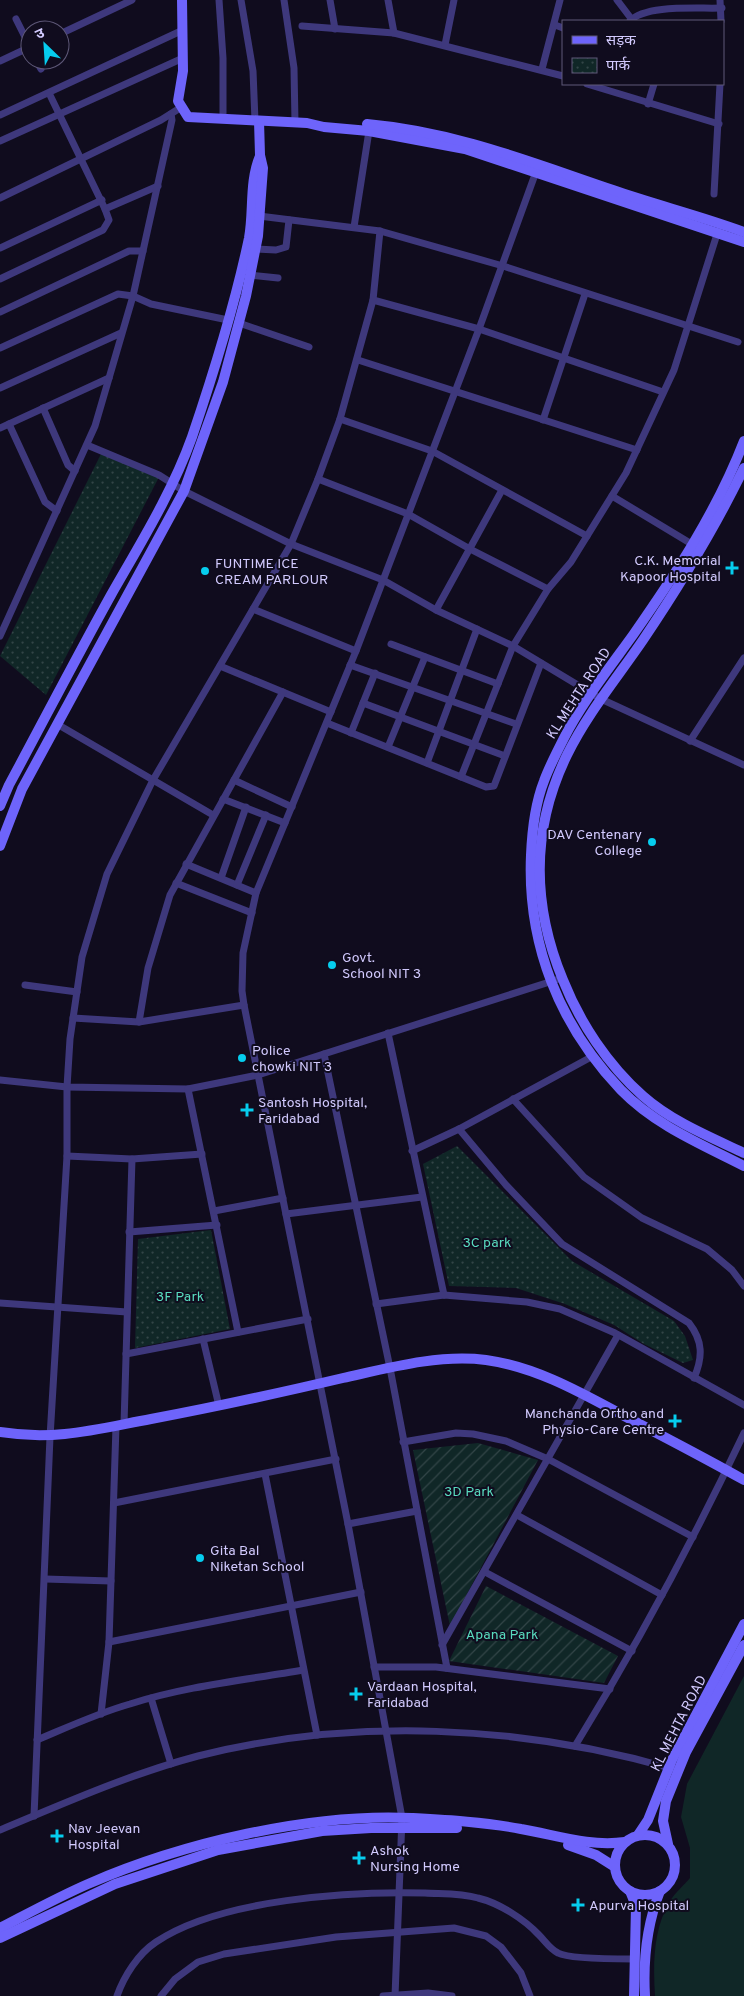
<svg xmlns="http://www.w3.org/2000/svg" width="744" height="1996" viewBox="0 0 744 1996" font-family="Overpass,'Noto Sans Devanagari',sans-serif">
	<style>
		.grass { fill: #102727 }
		.park { fill: url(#park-dots) }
		.garden { fill: url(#garden-furrows) }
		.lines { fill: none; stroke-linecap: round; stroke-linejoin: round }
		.street { stroke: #3e387c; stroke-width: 7 }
		.secondary { stroke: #6e64fb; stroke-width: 10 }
		.poi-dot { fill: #06cdee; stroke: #100c1e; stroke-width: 2 }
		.labels { text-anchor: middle; stroke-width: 4; stroke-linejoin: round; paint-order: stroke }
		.poi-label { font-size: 14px; fill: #d2cafe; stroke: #100c1e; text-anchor: start }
		.street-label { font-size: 14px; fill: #d2cafe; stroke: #100c1e }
		.park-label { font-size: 14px; fill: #59dbbf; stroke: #100c1e }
	</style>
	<defs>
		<pattern id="park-dots" width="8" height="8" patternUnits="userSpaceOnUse" patternTransform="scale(1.25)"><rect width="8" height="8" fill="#102727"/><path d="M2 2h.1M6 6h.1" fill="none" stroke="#324547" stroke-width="1.8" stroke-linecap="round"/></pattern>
		<pattern id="garden-furrows" width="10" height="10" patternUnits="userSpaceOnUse" patternTransform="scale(1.25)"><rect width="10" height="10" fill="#102727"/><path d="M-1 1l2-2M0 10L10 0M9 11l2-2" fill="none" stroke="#324547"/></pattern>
	</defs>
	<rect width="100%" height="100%" fill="#100c1e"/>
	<!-- grass -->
	<path class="grass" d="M744 1676V1996H655C653 1965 653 1929 670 1901 675 1893 684 1885 690 1878V1848L681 1817 687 1784Z"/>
	<!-- park -->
	<g class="park">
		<path d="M102 452 159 477 46 695 0 656Z"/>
		<path d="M457 1146 572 1261 674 1321 685 1336 693 1360 683 1363 644 1344 614 1325 565 1304 516 1288 449 1286 423 1164Z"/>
		<path d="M211 1230 230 1329 135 1348 138 1239Z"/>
	</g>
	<!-- garden -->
	<g class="garden">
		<path d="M478 1443 538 1460 450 1626 413 1450Z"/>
		<path d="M486 1586 618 1656 604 1683 449 1661Z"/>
	</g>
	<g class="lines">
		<!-- street -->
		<g class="street">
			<path d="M219 0 223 58V119"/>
			<path d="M241 0 253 71 255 121"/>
			<path d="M284 0 294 68 295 123"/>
			<path d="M330 0 335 29"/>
			<path d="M388 0 394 33"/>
			<path d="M617 0 633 21"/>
			<path d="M720 0 721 21"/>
			<path d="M16 19 30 47"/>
			<path d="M630 21C646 4 698 9 722 8"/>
			<path d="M555 25 563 28"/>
			<path d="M302 26 394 33 563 76"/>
			<path d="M60 34 132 0"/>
			<path d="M445 45 454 0"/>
			<path d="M36 60 41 69"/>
			<path d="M0 61 30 47"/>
			<path d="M542 69 560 0"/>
			<path d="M587 84 719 124"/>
			<path d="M648 104 654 84"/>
			<path d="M0 115 183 30"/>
			<path d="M0 141 183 58"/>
			<path d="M714 194 720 84"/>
			<path d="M0 198 161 120 180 108"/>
			<path d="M105 209 158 186"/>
			<path d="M259 216 380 231 503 266 738 342"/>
			<path d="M354 227 369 131"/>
			<path d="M0 248 102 200"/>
			<path d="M256 249 276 250 286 247 289 220"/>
			<path d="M250 275 278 278"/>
			<path d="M0 279 103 230 109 220 105 209 49 93"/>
			<path d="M373 300 479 329 663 392"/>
			<path d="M0 312 129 251H143"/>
			<path d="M239 323 309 347"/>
			<path d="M0 348 118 294 133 296 151 304 228 320"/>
			<path d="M358 360 637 450"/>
			<path d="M0 388 121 333"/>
			<path d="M43 408 68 465 75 471"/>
			<path d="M340 419 432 451 587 536"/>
			<path d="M543 420 585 294"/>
			<path d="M9 424 45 502 57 511"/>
			<path d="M0 428 109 378"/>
			<path d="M87 445 159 475 184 491 291 544 383 580 436 610 513 646 601 699 744 765"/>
			<path d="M318 479 408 514 470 549 548 589"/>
			<path d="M612 496 695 546"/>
			<path d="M253 609 356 651"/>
			<path d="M436 610 502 490"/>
			<path d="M0 636 95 426 133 296 172 120 171 114"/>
			<path d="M391 644 498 684"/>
			<path d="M350 665 516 724"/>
			<path d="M220 666 331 712"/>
			<path d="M363 703 505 756"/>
			<path d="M327 723 486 787 494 786 541 663"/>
			<path d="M57 724 213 815"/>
			<path d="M351 733 375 673"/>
			<path d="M690 741 744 658"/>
			<path d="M388 747 425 657"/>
			<path d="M427 763 477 629"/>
			<path d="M461 777 513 646 548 589 571 562 626 473 674 370 718 231"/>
			<path d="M234 780 292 807"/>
			<path d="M223 799 285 823"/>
			<path d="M186 864 256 893"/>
			<path d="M221 878 246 807"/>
			<path d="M176 883 252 913"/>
			<path d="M237 885 266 815"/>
			<path d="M25 985 77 992"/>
			<path d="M73 1018 139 1022 244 1005"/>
			<path d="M139 1022 148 968 170 895 283 692"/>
			<path d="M388 1033 444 1295"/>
			<path d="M324 1054 390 1368 447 1668"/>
			<path d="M0 1080 67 1087 188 1089 258 1075 562 978"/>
			<path d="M188 1089 238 1332"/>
			<path d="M513 1099 584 1177 642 1218 707 1249 732 1270 744 1286"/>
			<path d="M459 1129 506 1185 562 1244 689 1323C703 1341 703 1357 694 1378"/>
			<path d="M412 1151 459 1129 593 1056"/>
			<path d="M67 1156 132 1159 202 1154"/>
			<path d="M214 1211 283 1198"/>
			<path d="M286 1214 422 1197"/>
			<path d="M129 1232 217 1225"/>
			<path d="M0 1303 127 1312"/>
			<path d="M376 1304 444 1295 527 1302 560 1309 615 1333 744 1405"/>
			<path d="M203 1339 219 1406"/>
			<path d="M126 1354 308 1319"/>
			<path d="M124 1424 132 1159"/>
			<path d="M403 1442 456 1433 473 1434 506 1441 548 1459 693 1537"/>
			<path d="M265 1474 317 1735"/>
			<path d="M114 1503 336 1459"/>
			<path d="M517 1515 662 1595"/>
			<path d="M348 1524 417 1511"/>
			<path d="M485 1572 632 1651"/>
			<path d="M45 1579 111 1581"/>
			<path d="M109 1642 361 1592"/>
			<path d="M442 1645 618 1335"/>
			<path d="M374 1667H436L610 1689"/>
			<path d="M151 1698 171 1764"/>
			<path d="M101 1714 109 1642 116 1426"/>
			<path d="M37 1740C68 1727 98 1713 130 1704 186 1686 246 1680 303 1670"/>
			<path d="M575 1746C637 1645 693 1541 744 1433"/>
			<path d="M34 1816 50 1437 67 1156V1087L70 1039 82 957 107 874 153 780 291 544 318 479 340 419 373 300 380 231"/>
			<path d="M0 1830C65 1803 130 1774 198 1756 353 1717 521 1725 673 1769"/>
			<path d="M117 1996C124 1976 138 1954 156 1942 220 1899 350 1891 425 1893 443 1894 461 1893 478 1898 499 1903 524 1919 539 1935 545 1941 550 1949 558 1953 569 1959 618 1959 633 1959"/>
			<path d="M161 1996 175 1979 198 1962 224 1954 336 1937 454 1928 486 1936 501 1947 521 1973 530 1996"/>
			<path d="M383 1996 428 1993 452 1996"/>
			<path d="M395 1996 402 1818 348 1524 244 1005 242 991 243 953 256 893 356 651 479 329 537 169"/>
		</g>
		<!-- secondary -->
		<g class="secondary">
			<path d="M182 0 183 71 178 101 188 117 307 123 324 127 369 131 465 149 744 242"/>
			<path d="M367 124C456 132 530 162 613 190 656 205 701 216 744 232"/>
			<path d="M744 441C717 511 675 575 633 635 610 667 581 704 564 738 557 752 549 767 544 781 535 804 532 831 531 855 527 944 559 1025 621 1090 655 1125 701 1144 744 1166"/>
			<path d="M744 468C715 528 680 585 643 640 617 678 587 714 567 755 531 829 532 905 563 980 580 1023 608 1065 643 1096 671 1121 710 1137 744 1153"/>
			<path d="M0 806 9 785C43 722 76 658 111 595 140 544 172 493 192 437 214 372 235 305 249 238 254 211 249 182 260 156"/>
			<path d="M0 846 22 789 184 491 223 382 246 296 258 236 263 168 260 155 259 121"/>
			<path d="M0 1432C56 1441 97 1429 151 1419 215 1407 279 1393 343 1378 388 1368 438 1354 486 1360 538 1367 585 1395 630 1419 668 1439 707 1459 744 1480"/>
			<circle cx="645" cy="1865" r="30"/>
			<path d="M638 1835 648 1820 672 1760 744 1624"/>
			<path d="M668 1844 663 1821 666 1801 686 1752 744 1645"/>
			<path d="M568 1845 596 1855 615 1867"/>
			<path d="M630 1891 636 1906 634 1996"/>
			<path d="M0 1928C29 1913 58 1897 88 1884 182 1843 310 1813 412 1818 448 1820 485 1822 521 1829 556 1835 589 1847 625 1842"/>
			<path d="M0 1938 115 1884 218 1850 322 1831 371 1828H457"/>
			<path d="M645 1996C643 1960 647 1924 660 1891"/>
		</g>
	</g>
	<!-- markers -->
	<g class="poi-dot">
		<path d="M729.5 560.5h5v5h5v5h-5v5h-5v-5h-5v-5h5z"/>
		<circle cx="205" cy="571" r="5"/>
		<circle cx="652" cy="842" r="5"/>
		<circle cx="332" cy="965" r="5"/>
		<circle cx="242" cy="1058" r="5"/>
		<path d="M244.5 1102.5h5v5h5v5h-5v5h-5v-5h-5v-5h5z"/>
		<path d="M672.5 1413.5h5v5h5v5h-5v5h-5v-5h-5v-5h5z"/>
		<circle cx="200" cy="1558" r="5"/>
		<path d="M353.5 1686.5h5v5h5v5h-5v5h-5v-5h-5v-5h5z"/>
		<path d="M54.5 1828.5h5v5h5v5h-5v5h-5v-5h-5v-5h5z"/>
		<path d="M356.5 1850.5h5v5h5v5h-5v5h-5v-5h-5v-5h5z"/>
		<path d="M575.5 1897.5h5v5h5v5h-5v5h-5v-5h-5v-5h5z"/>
	</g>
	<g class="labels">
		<!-- poi labels -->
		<g class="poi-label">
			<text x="721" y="565" text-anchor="end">C.K. Memorial<tspan x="721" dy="16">Kapoor Hospital</tspan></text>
			<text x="215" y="568">FUNTIME ICE<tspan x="215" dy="16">CREAM PARLOUR</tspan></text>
			<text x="642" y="839" text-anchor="end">DAV Centenary<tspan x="642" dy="16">College</tspan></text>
			<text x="342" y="962">Govt.<tspan x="342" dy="16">School NIT 3</tspan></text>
			<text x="252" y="1055">Police<tspan x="252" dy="16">chowki NIT 3</tspan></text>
			<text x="258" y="1107">Santosh Hospital,<tspan x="258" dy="16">Faridabad</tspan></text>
			<text x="664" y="1418" text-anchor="end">Manchanda Ortho and<tspan x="664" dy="16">Physio-Care Centre</tspan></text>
			<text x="210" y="1555">Gita Bal<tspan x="210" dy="16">Niketan School</tspan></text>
			<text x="367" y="1691">Vardaan Hospital,<tspan x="367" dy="16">Faridabad</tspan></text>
			<text x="68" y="1833">Nav Jeevan<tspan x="68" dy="16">Hospital</tspan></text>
			<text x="370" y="1855">Ashok<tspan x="370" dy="16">Nursing Home</tspan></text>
			<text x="589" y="1910">Apurva Hospital</text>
		</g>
		<!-- street labels -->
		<g class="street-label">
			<text transform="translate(578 693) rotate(-57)" y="5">KL MEHTA ROAD</text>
			<text transform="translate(678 1723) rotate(-63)" y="5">KL MEHTA ROAD</text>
		</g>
		<!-- park labels -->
		<g class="park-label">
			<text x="487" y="1247">3C park</text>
			<text x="180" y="1301">3F Park</text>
			<text x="469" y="1496">3D Park</text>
			<text x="502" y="1639">Apana Park</text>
		</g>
	</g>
	<!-- legend -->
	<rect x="562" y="20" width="162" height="65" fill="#100c1e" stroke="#5e5878"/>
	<rect x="572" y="36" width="25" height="8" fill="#6e64fb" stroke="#5e5878"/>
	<text x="606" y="45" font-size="15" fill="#d2cafe">सड़क</text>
	<rect x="572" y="58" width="25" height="15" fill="url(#park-dots)" stroke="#5e5878"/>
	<text x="606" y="70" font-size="15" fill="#d2cafe">पार्क</text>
	<!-- north arrow -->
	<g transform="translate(45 45) rotate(335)"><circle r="24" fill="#100c1e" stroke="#5e5878"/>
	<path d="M0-4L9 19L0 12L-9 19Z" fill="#06cdee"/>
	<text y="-8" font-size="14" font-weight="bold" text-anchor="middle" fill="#d2cafe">उ</text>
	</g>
</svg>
